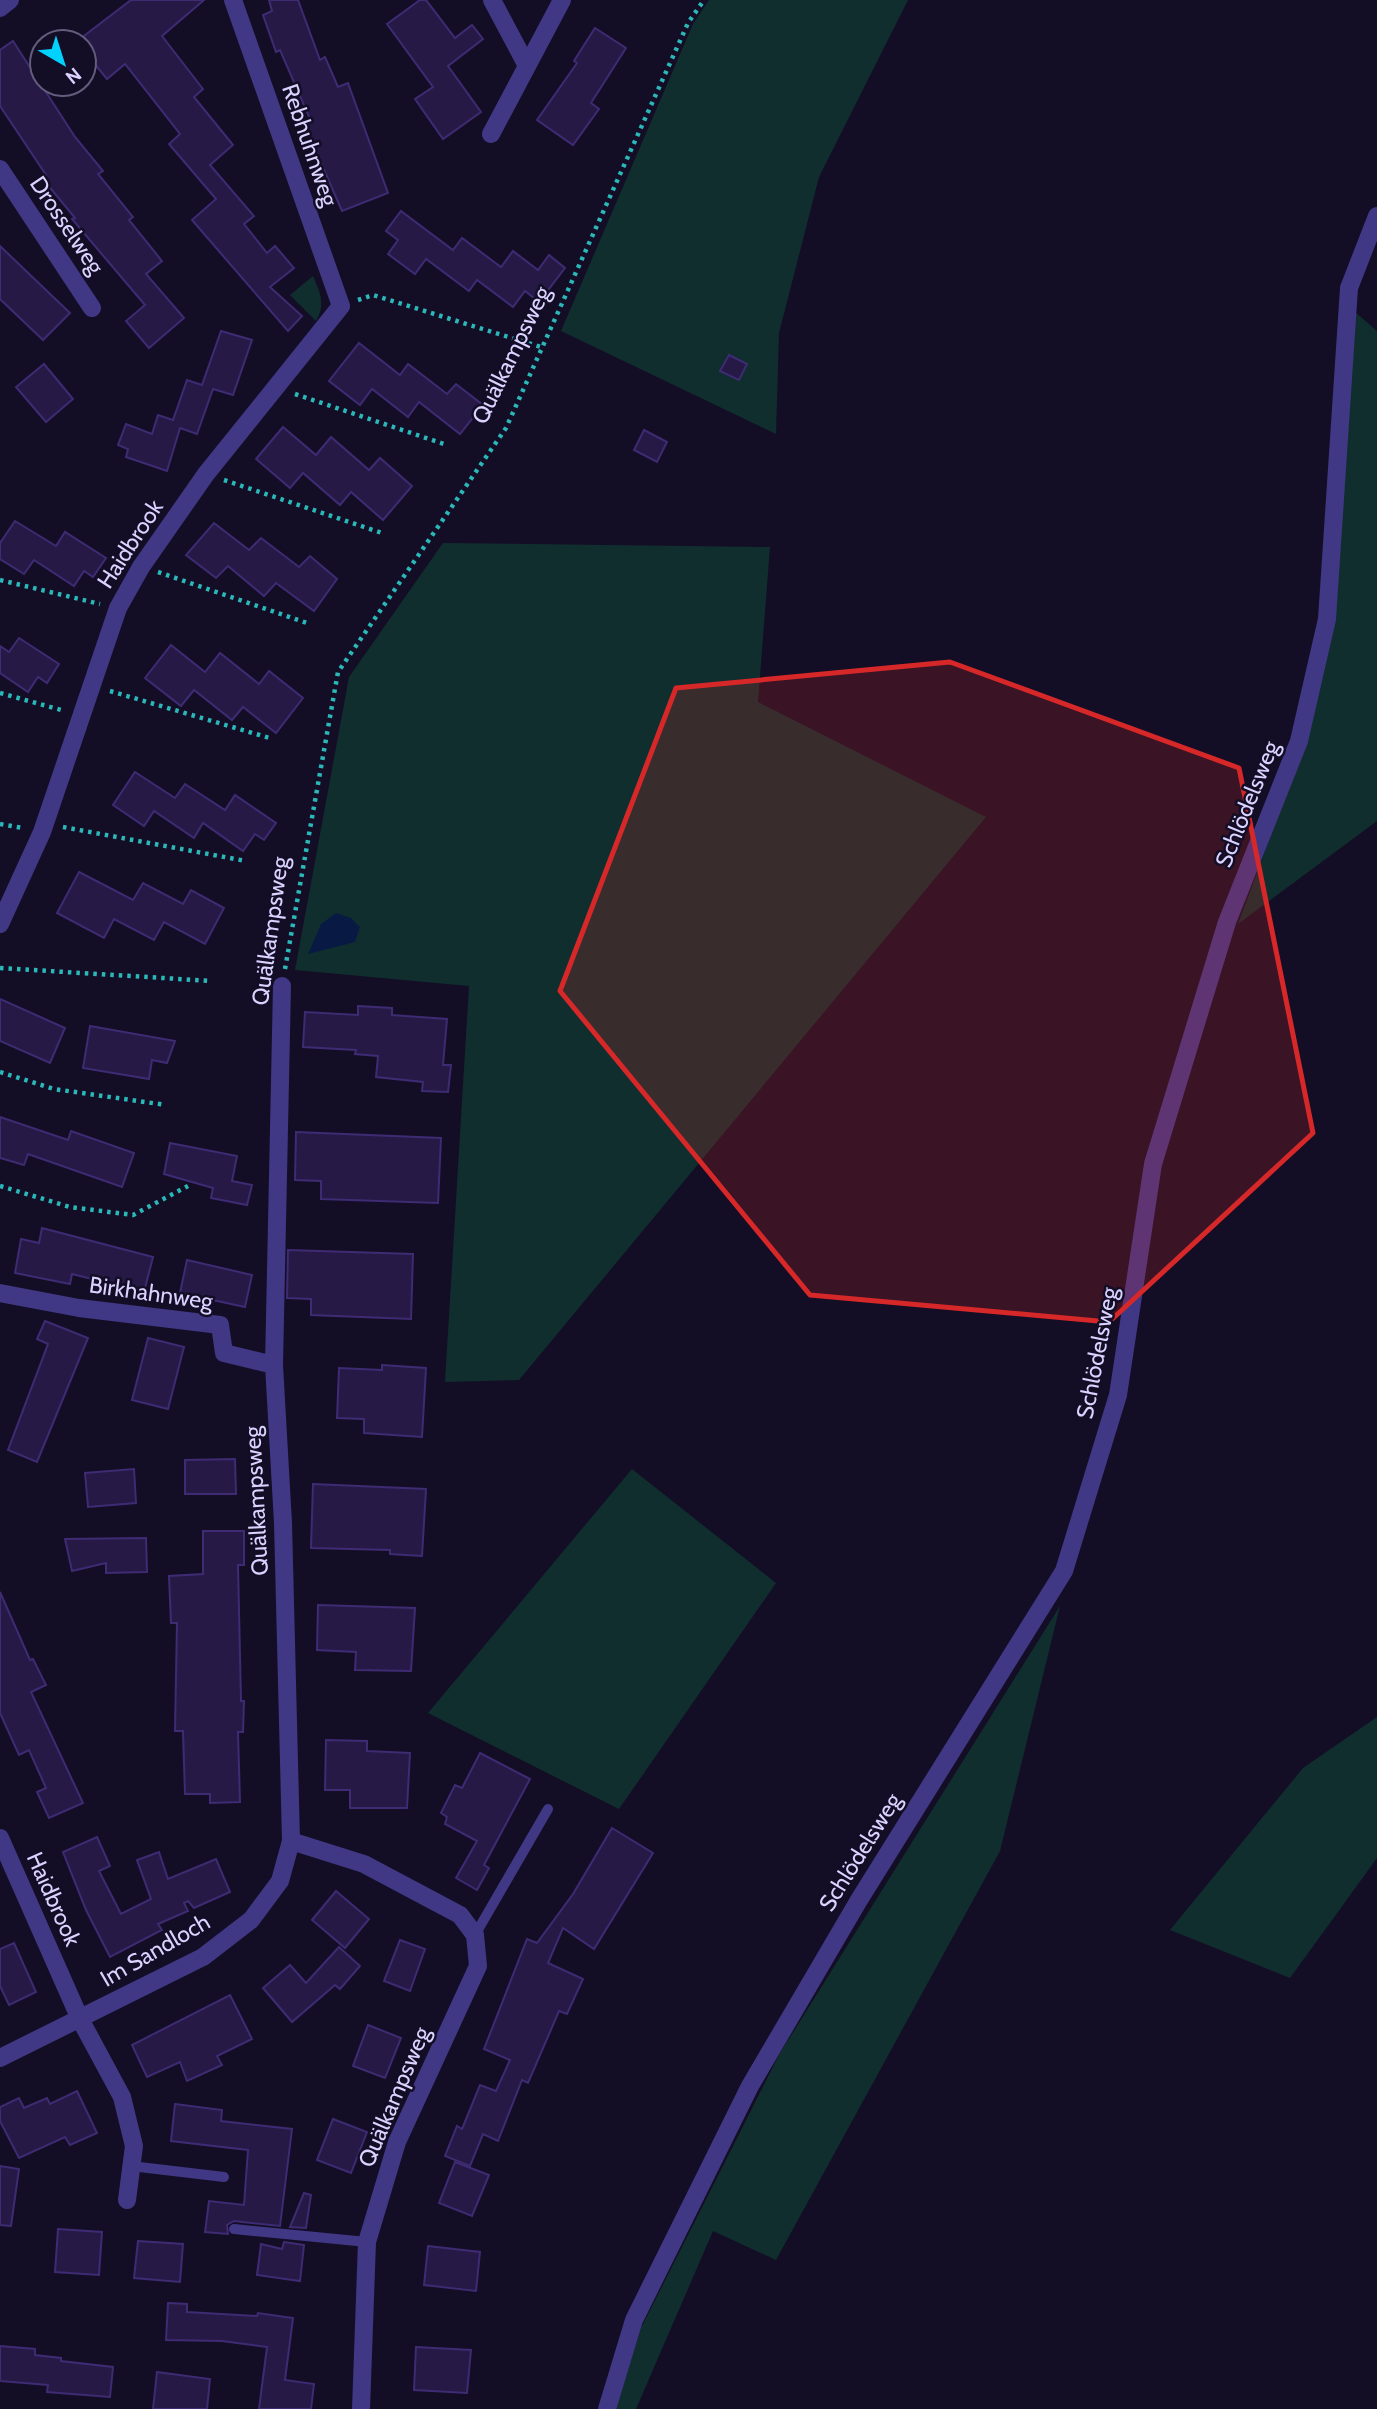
<svg xmlns="http://www.w3.org/2000/svg" width="1377" height="2409" viewBox="0 0 1377 2409" font-family="Cabin,sans-serif">
	<style>
		.green { fill: #112e2f }
		.water { fill: #081a43 }
		.building { fill: #261946; stroke: #3e2b73; stroke-width: 2 }
		.lines { fill: none; stroke-linecap: round; stroke-linejoin: round }
		.path { stroke: #2bb8b9; stroke-width: 4.5; stroke-dasharray: 3.5 5; stroke-linecap: butt }
		.lane { stroke: #403885; stroke-width: 10 }
		.street { stroke: #403885; stroke-width: 18 }
		.marked { fill: #d62828; fill-opacity: 0.2; stroke: #d62828; stroke-width: 5; stroke-linejoin: round }
		.labels { text-anchor: middle; stroke-width: 5; stroke-linejoin: round; paint-order: stroke }
		.street-label { font-size: 23px; fill: #dad2ff; stroke: #130e25 }
	</style>
	<rect width="100%" height="100%" fill="#130e25"/>
	<!-- green -->
	<g class="green">
		<path d="M709 0H908L819 177 779 333 776 434 561 331 693 24Z"/>
		<path d="M313 276C320 293 326 304 316 321L290 295Z"/>
		<path d="M1355 312 1377 331V821L1238 924 1303 748Z"/>
		<path d="M443 543 770 547 758 702 986 817 519 1380 445 1382 469 986 295 970 349 677Z"/>
		<path d="M632 1469 776 1583 619 1809 428 1713Z"/>
		<path d="M1060 1606 1000 1851 776 2260 713 2231 636 2409H616L641 2328 780 2053Z"/>
		<path d="M1377 1717V1858L1290 1978 1170 1930 1303 1768Z"/>
	</g>
	<!-- water -->
	<path class="water" d="M336 913 351 918 360 927 355 942 308 954 321 924Z"/>
	<!-- building -->
	<g class="building">
		<path d="M131 0H204L162 36 203 89 194 97 233 145 210 165 254 216 244 224 267 253 275 246 294 268 270 287 302 316 288 331 192 220 216 199 169 144 180 134 125 64 107 79 84 51V42H76Z"/>
		<path d="M269 0H298L320 60 325 57 338 87 348 83 388 193 342 211 303 122 310 119 280 50 276 52 263 15 272 11Z"/>
		<path d="M420 0H426L455 38 472 25 483 39 448 66 481 112 443 139 415 99 433 87 387 24Z"/>
		<path d="M595 28 626 48 591 103 599 109 573 145 537 120 577 63 574 61Z"/>
		<path d="M13 41 75 137 103 171 98 174 133 217 129 220 162 261 146 274 184 318 149 348 126 321 145 305 72 219 75 218 42 178 46 175 0 106V50Z"/>
		<path d="M401 211 453 250 462 238 501 267 513 251 538 270 549 255 565 268 539 302 525 291 513 307 477 280 469 291 426 259 415 274 388 254 398 240 386 231Z"/>
		<path d="M0 246 70 313 43 340 0 299Z"/>
		<path d="M221 331 252 340 233 395 213 389 197 434 180 428 167 471 126 457 128 449 118 445 126 424 152 434 158 415 173 420 187 380 202 385Z"/>
		<path d="M359 343 400 375 408 364 447 394 456 384 483 405 460 434 419 402 408 417 372 389 360 405 329 381Z"/>
		<path d="M729 355 747 364 739 380 720 371Z"/>
		<path d="M44 364 73 399 46 422 16 387Z"/>
		<path d="M283 427 316 455 331 437 369 470 380 458 412 486 383 520 351 492 340 505 303 473 290 488 256 459Z"/>
		<path d="M644 430 667 442 657 462 634 450Z"/>
		<path d="M15 521 56 546 65 532 106 558 93 577 84 571 74 586 34 560 24 574 0 559V543Z"/>
		<path d="M214 523 249 550 261 538 299 567 310 556 337 579 314 611 276 583 264 596 228 566 216 578 186 555Z"/>
		<path d="M19 638 59 664 47 683 38 677 28 692 0 673V646L9 652Z"/>
		<path d="M171 645 205 672 220 653 259 684 269 671 303 698 276 733 243 707 232 720 194 690 181 706 145 678Z"/>
		<path d="M135 772 175 798 185 784 225 810 235 795 276 823 264 840 255 834 243 851 203 823 194 838 154 811 144 826 113 805Z"/>
		<path d="M79 872 133 900 143 883 183 904 191 890 224 908 205 944 164 922 154 940 114 919 104 938 57 913Z"/>
		<path d="M0 999 65 1028 50 1063 0 1041Z"/>
		<path d="M358 1006 392 1008V1015L447 1019 443 1065H451L448 1092 422 1091 423 1082 376 1077 378 1056 355 1054 356 1050 303 1047 305 1012 358 1015Z"/>
		<path d="M90 1026 175 1041 167 1063 152 1060 149 1079 83 1068Z"/>
		<path d="M0 1117 68 1140 71 1131 134 1153 122 1187 28 1154 24 1165 0 1158Z"/>
		<path d="M296 1132 441 1138 438 1203 321 1199V1181L295 1180Z"/>
		<path d="M170 1143 237 1156 232 1181 252 1185 247 1205 211 1198 213 1188 164 1174Z"/>
		<path d="M42 1228 153 1257 144 1292 72 1274 70 1284 15 1273 21 1239 39 1243Z"/>
		<path d="M288 1250 413 1254 411 1319 311 1315V1299L287 1298Z"/>
		<path d="M187 1260 252 1275 245 1307 180 1293Z"/>
		<path d="M45 1321 88 1338 37 1462 8 1450 48 1344 37 1339Z"/>
		<path d="M148 1338 184 1347 168 1409 132 1400Z"/>
		<path d="M382 1365 426 1368 422 1437 364 1433V1419L337 1418 339 1368 382 1370Z"/>
		<path d="M235 1459 236 1494H185V1460Z"/>
		<path d="M134 1469 136 1503 88 1507 85 1473Z"/>
		<path d="M313 1484 426 1489 422 1556 390 1554V1550L311 1548Z"/>
		<path d="M203 1531H244V1565H238L241 1701H244L243 1732H238L240 1802 210 1803V1794H185L183 1731H175L177 1623H171L169 1576 203 1574Z"/>
		<path d="M146 1538 147 1572 106 1573V1563L72 1571 65 1539Z"/>
		<path d="M0 1592 30 1660 33 1659 46 1685 31 1692 83 1803 49 1818 37 1792 46 1788 29 1750 19 1755 0 1713Z"/>
		<path d="M318 1605 415 1608 411 1671 355 1670 356 1652 317 1650Z"/>
		<path d="M326 1740 367 1741V1751L410 1753 407 1808H350V1790H325Z"/>
		<path d="M480 1753 530 1779 484 1865 489 1868 477 1890 456 1878 477 1841 445 1824 447 1817 441 1813 455 1785 462 1788Z"/>
		<path d="M612 1828 653 1853 594 1949 563 1928 548 1963 583 1979 567 2014 559 2011 528 2083 522 2080 498 2141 483 2134 470 2166 445 2156 457 2126 462 2129 480 2085 496 2091 510 2060 484 2049 527 1939 537 1943 573 1894Z"/>
		<path d="M97 1837 110 1866 99 1871 121 1914 151 1899 137 1860 159 1852 168 1879 216 1859 230 1892 194 1908 188 1901 184 1903 188 1911 158 1924 162 1930 110 1957 86 1910 63 1852Z"/>
		<path d="M336 1891 369 1919 345 1948 312 1920Z"/>
		<path d="M400 1940 425 1949 410 1991 384 1981Z"/>
		<path d="M14 1943 36 1992 9 2005 0 1986V1949Z"/>
		<path d="M339 1947 360 1966 340 1989 335 1985 292 2022 263 1988 290 1965 306 1983Z"/>
		<path d="M230 1995 252 2039 217 2056 222 2065 187 2081 180 2062 147 2077 132 2045Z"/>
		<path d="M368 2025 401 2038 385 2078 353 2066Z"/>
		<path d="M77 2091 97 2133 70 2145 65 2137 19 2158 0 2121V2107L19 2098 24 2108 47 2098 50 2104Z"/>
		<path d="M175 2104 222 2110 221 2121 292 2129 280 2226 234 2221 227 2225 228 2234 205 2232 209 2201 244 2205 248 2150 171 2141Z"/>
		<path d="M333 2119 367 2132 351 2173 317 2160Z"/>
		<path d="M455 2162 489 2175 472 2216 439 2203Z"/>
		<path d="M0 2166 19 2169 11 2226 0 2225Z"/>
		<path d="M304 2193 311 2195 306 2228 290 2227Z"/>
		<path d="M58 2229 102 2232 99 2275 55 2272Z"/>
		<path d="M138 2241 183 2244 180 2282 134 2278Z"/>
		<path d="M284 2242 304 2245 300 2281 257 2275 261 2244 282 2249Z"/>
		<path d="M428 2246 480 2252 476 2291 424 2285Z"/>
		<path d="M168 2303 187 2304V2312L257 2316 258 2313 293 2318 285 2380 314 2384 311 2409H259L267 2347 222 2341 166 2340Z"/>
		<path d="M0 2346 35 2349V2355L61 2358V2361L113 2367 110 2397 47 2392 48 2385 0 2381Z"/>
		<path d="M416 2347 471 2350 467 2393 414 2390Z"/>
		<path d="M157 2372 210 2379 207 2409H153Z"/>
	</g>
	<g class="lines">
		<!-- path -->
		<g class="path">
			<path d="M358 300 373 295 544 348"/>
			<path d="M295 394 447 445"/>
			<path d="M224 480 382 533"/>
			<path d="M158 572 310 624"/>
			<path d="M0 580 100 604"/>
			<path d="M110 691 273 739"/>
			<path d="M0 693 65 711"/>
			<path d="M0 824 23 828"/>
			<path d="M63 827 246 861"/>
			<path d="M0 968 212 981"/>
			<path d="M285 969 338 672 506 428 688 23 704 0"/>
			<path d="M0 1072 54 1089 166 1105"/>
			<path d="M0 1186 70 1207 133 1215 188 1186"/>
		</g>
		<!-- lane -->
		<g class="lane">
			<path d="M475 1935 548 1809"/>
			<path d="M131 2166 224 2177"/>
			<path d="M234 2229 367 2242"/>
		</g>
		<!-- street -->
		<g class="street">
			<path d="M492 0 526 64"/>
			<path d="M0 8 10 0"/>
			<path d="M491 134 562 0"/>
			<path d="M0 169 92 308"/>
			<path d="M0 924 42 832 118 608 141 567 206 474 341 306 233 0"/>
			<path d="M0 1293 79 1308 220 1325 224 1353 274 1365"/>
			<path d="M0 1838 80 2019 122 2097 134 2146 127 2200"/>
			<path d="M291 1841 364 1864 460 1915 475 1935 478 1966 397 2142 367 2242 361 2409"/>
			<path d="M0 2058 203 1957 251 1920 280 1881 291 1841 283 1523 274 1365 282 986"/>
			<path d="M607 2409 634 2320 750 2086 859 1900 1064 1571 1118 1395 1153 1164 1227 922 1299 741 1327 619 1349 288 1377 216"/>
		</g>
	</g>
	<!-- marked area -->
	<path class="marked" d="M950 662 1239 768 1313 1133 1109 1322 810 1295 560 991 676 688Z"/>
	<g class="labels">
		<!-- street labels -->
		<g class="street-label">
			<text transform="translate(310 145) rotate(71)" y="8">Rebhuhnweg</text>
			<text transform="translate(67 225) rotate(56)" y="8">Drosselweg</text>
			<text transform="translate(511 355) rotate(-64)" y="8">Quälkampsweg</text>
			<text transform="translate(130 544) rotate(-57)" y="8">Haidbrook</text>
			<text transform="translate(1247 804) rotate(-68)" y="8">Schlödelsweg</text>
			<text transform="translate(270 931) rotate(-82)" y="8">Quälkampsweg</text>
			<text transform="translate(151 1293) rotate(8)" y="8">Birkhahnweg</text>
			<text transform="translate(1097 1353) rotate(-79)" y="8">Schlödelsweg</text>
			<text transform="translate(256 1501) rotate(-93)" y="8">Quälkampsweg</text>
			<text transform="translate(860 1852) rotate(-58)" y="8">Schlödelsweg</text>
			<text transform="translate(54 1899) rotate(66)" y="8">Haidbrook</text>
			<text transform="translate(155 1950) rotate(-30)" y="8">Im Sandloch</text>
			<text transform="translate(394 2097) rotate(-67)" y="8">Quälkampsweg</text>
		</g>
	</g>
	<!-- north arrow -->
	<g transform="translate(63 63) rotate(141)"><circle r="33" fill="#130e25" stroke="#635c7c" stroke-width="2"/>
	<path d="M0-5L12 26L0 18L-12 26Z" fill="#00d2fd"/>
	<text y="-10" font-size="19" font-weight="bold" text-anchor="middle" fill="#dad2ff">N</text>
	</g>
</svg>
